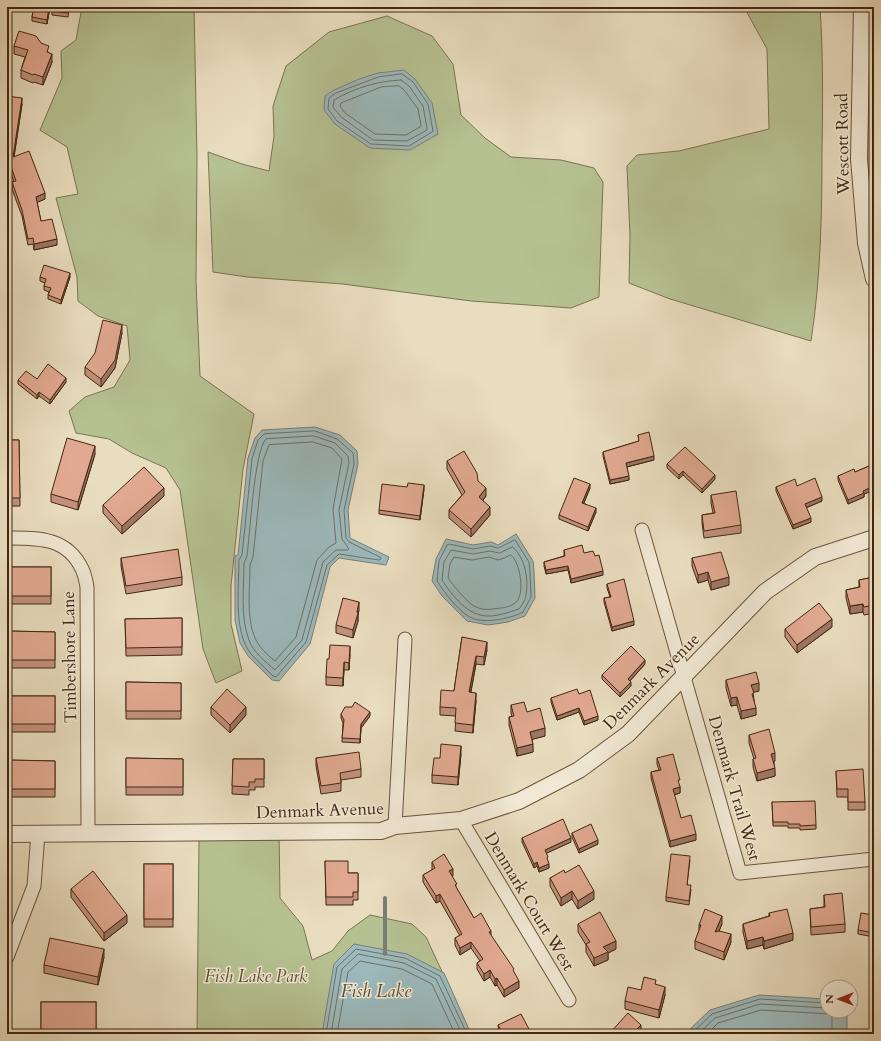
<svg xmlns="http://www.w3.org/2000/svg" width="881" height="1041" viewBox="0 0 881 1041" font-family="Cardo,serif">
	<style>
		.green { fill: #b6c192; stroke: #7c7451 }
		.water { fill: #9cb9bc; stroke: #787f77 }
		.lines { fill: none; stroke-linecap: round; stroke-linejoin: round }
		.shore { stroke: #6f7066; stroke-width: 1 }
		.stream { stroke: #787f77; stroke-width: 4 }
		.minor-casing { stroke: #6c543c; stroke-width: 15 }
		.tertiary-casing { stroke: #6c543c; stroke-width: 18 }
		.minor { stroke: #f1e9d5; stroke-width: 13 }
		.tertiary { stroke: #f1e9d5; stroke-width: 16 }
		.wall { fill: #c2917d; stroke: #422710 }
		.shaded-wall { fill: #9e7666; stroke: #422710 }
		.building { fill: #e1a991; stroke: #422710 }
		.labels { text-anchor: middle; stroke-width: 3; stroke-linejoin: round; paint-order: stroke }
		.street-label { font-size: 17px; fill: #422710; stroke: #f1e9d5 }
		.park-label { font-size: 17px; font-style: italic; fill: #5f4e30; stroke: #f1e9d5 }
		.water-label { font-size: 18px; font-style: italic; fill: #584c3b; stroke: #f1e9d5 }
	</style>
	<rect width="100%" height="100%" fill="#e9ddbf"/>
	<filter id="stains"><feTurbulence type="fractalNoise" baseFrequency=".005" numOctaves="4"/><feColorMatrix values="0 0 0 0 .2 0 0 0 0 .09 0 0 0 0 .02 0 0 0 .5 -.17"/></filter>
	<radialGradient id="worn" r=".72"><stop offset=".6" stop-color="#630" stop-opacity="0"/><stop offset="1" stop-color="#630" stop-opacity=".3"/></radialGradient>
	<!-- green -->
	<g class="green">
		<path d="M82 7H194L197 157 196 282 200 376 254 414 243 469 231 586V624L242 671 216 683 203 649 180 490 166 468 132 453 109 439 76 433 69 411 85 397 114 387 130 360 127 326 98 316 78 301 77 277 56 198 78 194 67 147 40 130 62 78 61 51 76 40Z"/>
		<path d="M744 7H820C823 54 823 100 822 147 822 212 821 276 811 341L670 299 629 283 630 236 627 166 637 155 679 151 769 129 767 49Z"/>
		<path d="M387 16 432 36 453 64 461 115 485 138 511 157 561 160 594 168 603 182 599 297 571 308 471 301 343 284 247 277 213 272 208 152 242 164 269 171 274 136 273 106 286 66 329 32Z"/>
		<path d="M279 831 280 898 303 926 312 960 332 951 348 931 370 915 412 924 426 937 471 1034H197L199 839Z"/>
	</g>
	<!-- water -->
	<g class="water">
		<path d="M404 70 415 79 432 103 438 134 410 150 370 148 335 124 324 110 325 96 334 90 359 79 378 73Z"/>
		<path d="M315 427 340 435 357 451 358 464 348 510 350 538 389 557 386 565 339 558 330 567 310 644 279 681 272 680 248 656 240 643 235 620V556L238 555 248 458 255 438 262 430Z"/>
		<path d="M516 534 533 561 534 571 535 598 525 616 508 622 488 625 467 621 442 596 432 581 436 559 446 539 473 545 491 542 498 545Z"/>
		<path d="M354 944 407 954 444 973 471 1034H322L334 964Z"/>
		<path d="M759 995 827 999V1011H845L847 1014V1034H685L710 1010Z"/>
	</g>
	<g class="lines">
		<!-- shore -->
		<g class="shore">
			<path d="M402 74 413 82 428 104 433 131 432 132 409 146 371 144 337 121 328 109 329 98 336 93 378 77Z"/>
			<path d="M401 80 409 86 423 106 427 128V130L407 141 373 140 341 117 333 107 334 100C354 88 378 81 401 80Z"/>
			<path d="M399 86 404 90 418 109 421 125 420 127 406 135 375 134 345 113 340 106 341 103 381 87Z"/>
			<path d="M315 431 337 439 353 453 354 464 344 510 346 538 349 542 380 557 381 559 379 560 339 554 327 565 306 642 276 677 273 676C266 669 258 662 251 654 233 631 239 588 239 560L242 555 252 459 258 440 264 434Z"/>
			<path d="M314 436 335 443 348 456 349 463 339 510 342 539 349 549 347 550H336L323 562 302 640 275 670C266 662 253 652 249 640 240 618 244 586 244 563L247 556C250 535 254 451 266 439Z"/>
			<path d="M313 442 332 448 342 459 333 509 336 543 329 547 317 560 296 637 275 661C267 655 259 647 255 638 246 618 250 586 250 565L253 557 263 461 269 445Z"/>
			<path d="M515 540 529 562 530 572 531 597 523 612C510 619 481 625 468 616 457 609 444 592 437 581L439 561 447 545 449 544 473 549 490 546 498 548Z"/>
			<path d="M513 547C525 558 529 579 526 595 526 599 522 605 519 609 509 612 499 616 489 616 468 617 452 595 442 580L444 562 451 550 473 554 490 551 499 553Z"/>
			<path d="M511 555C520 562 526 595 515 603 512 606 504 608 500 608 492 609 484 611 476 607 469 605 453 585 448 578L450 564 454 557 472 560 489 557 498 560 504 558Z"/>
			<path d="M326 1034 337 967 356 949 405 958 440 976 467 1034"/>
			<path d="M331 1034 342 969 358 954 404 963 436 979 462 1034"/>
			<path d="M337 1034 348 972 360 961 402 969 432 984 455 1034"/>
			<path d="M691 1034 712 1014 760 999 827 1003"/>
			<path d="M698 1034 715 1018 760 1004 827 1008"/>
			<path d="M707 1034 718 1023 761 1010 830 1014 832 1018V1034"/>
		</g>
		<!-- stream -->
		<path class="stream" d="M385 898V954"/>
		<defs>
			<g id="minor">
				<path d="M861 35H874"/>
				<path d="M642 530 740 873 874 859"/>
				<path d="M7 538C38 538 67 537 82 569 85 575 86 581 87 587L88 833"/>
				<path d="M461 820 569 1000"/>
				<path d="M395 826 405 639"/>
				<path d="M7 957 34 886 38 833"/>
			</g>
			<g id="tertiary">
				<path d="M862 7 859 159 866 243 874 279"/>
				<path d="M7 834 381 831 395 826 461 820 519 801 579 770 628 734 765 592 815 557 874 538"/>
			</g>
		</defs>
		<!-- minor casing -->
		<use href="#minor" class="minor-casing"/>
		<!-- tertiary casing -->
		<use href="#tertiary" class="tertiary-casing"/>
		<!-- minor -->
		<use href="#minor" class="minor"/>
		<!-- tertiary -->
		<use href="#tertiary" class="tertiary"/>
	</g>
	<!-- wall -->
	<g class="wall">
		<path d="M34 7H50L47 24 32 21V17Z"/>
		<path d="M52 7H72V9H69L68 17 52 15Z"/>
		<path d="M41 43 49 53 52 62 43 85 34 82 33 83 21 78V70L25 57 14 54V46Z"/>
		<path d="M7 96 22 104 14 157 45 199 37 202 41 221 57 245 34 250 33 244 28 245 22 216 12 189V182H14L7 162Z"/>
		<path d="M40 277H70L61 304 48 299V295L49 292 44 290V286L45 283 40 281Z"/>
		<path d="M122 333 115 368 101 387 85 375V367Z"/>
		<path d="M37 379 66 382 50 404 39 396 37 399 18 384V380Z"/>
		<path d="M638 435 654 460 627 467 629 480 610 484 603 456V452L639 441Z"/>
		<path d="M7 440H19L20 506H7Z"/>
		<path d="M95 454 78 510 51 502V494Z"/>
		<path d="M447 461 486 496 483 500 490 515 471 537 449 518V510L462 495 447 469Z"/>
		<path d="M667 464 715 479 702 493 683 475 679 479 667 468Z"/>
		<path d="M874 464V490L864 494V497L848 504 838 480V476L855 472Z"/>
		<path d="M797 486 822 501 806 508 811 522 793 529 776 491V487Z"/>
		<path d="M590 488 584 503 596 512 588 531 559 519V515Z"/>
		<path d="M424 489 420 520 379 514V510Z"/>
		<path d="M711 495 741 525V533L704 538 702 523V515L713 513 711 503Z"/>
		<path d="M164 496 122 534 103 513V505Z"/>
		<path d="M564 550 584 553 603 575 571 583 568 570 546 574 544 566V562L564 556Z"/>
		<path d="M121 558 182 577V585L126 594 121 566Z"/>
		<path d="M692 558 729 585 711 590 708 580 698 583 692 566Z"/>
		<rect x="7" y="567" width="44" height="37"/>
		<path d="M874 577V613L864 615 863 612 850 614 846 598V590L859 587V580Z"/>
		<path d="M607 584 634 625 612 631 604 602V598L610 597 607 588Z"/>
		<path d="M359 610 358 615V621L353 638 336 633V625Z"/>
		<path d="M182 618V655L126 656 125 619Z"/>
		<path d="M832 627 797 653 785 637V629Z"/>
		<path d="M7 631 55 632V668H7Z"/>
		<path d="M462 637 487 650 484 665 476 664 471 692 476 701 473 733 455 731 456 716 440 715V707L454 691Z"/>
		<path d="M350 654 349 670H344L343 686 326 685V677L329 659Z"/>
		<path d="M645 664 630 681 631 686 620 697 602 679V675Z"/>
		<path d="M726 680 759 691 753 692 756 715 741 719 737 705 731 706 726 688Z"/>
		<path d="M126 682 181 683V719H126Z"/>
		<path d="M579 694 598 720 584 725 579 712 557 720 551 702V698Z"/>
		<rect x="7" y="696" width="48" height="36"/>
		<path d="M511 705 527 712 545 736 532 739 533 752 517 756 509 725V717H512L511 713Z"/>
		<path d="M211 707 246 715 230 733 211 715Z"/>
		<path d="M341 714 370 716 361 728 360 743 342 742 343 723 341 718Z"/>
		<path d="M749 735 775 761 774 762 775 776 757 781 753 767V759H754L749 743Z"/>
		<path d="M461 754 458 785 432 783V775L440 758Z"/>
		<path d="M126 758 183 759V795H126Z"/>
		<path d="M316 758 361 769V777L341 780V791L321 794 316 766Z"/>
		<path d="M657 758 680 786V793L674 795 681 818 696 840 670 847 651 778V772L659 770 657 764Z"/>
		<path d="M233 759H264V787H255V790H249V795L232 794Z"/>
		<path d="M7 760 55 761V797H7Z"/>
		<path d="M836 771 865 802V810H848V797H837Z"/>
		<path d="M772 802 816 825V829L800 830V828H788V826H773Z"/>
		<path d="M572 833 598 844 579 853 572 837Z"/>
		<path d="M522 838 571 842 546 853 549 868 539 872 537 866 534 868 522 842Z"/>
		<path d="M690 860 687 885 691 889 689 905 666 901V897Z"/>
		<path d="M325 861 348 873H358V900H353V905H326Z"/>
		<path d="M432 862 453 876H452L457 889 474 918 491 936 514 973 519 988 504 997 497 985 495 986 490 977 484 981 477 969V963L480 961 471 948 460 955 455 945V938L460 936 440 901 436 903 423 882V875L432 870Z"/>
		<rect x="144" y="864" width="29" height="63"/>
		<path d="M565 873 594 899 578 909 572 899 561 906 550 886V878Z"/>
		<path d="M71 889 127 923 104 941 71 897Z"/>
		<path d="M824 895 845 924V932L811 935 810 909 824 907Z"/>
		<path d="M769 913 793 940 764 949 763 945 747 949 743 932V924L769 916Z"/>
		<path d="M874 915V937L858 934V930Z"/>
		<path d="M578 924 616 949 608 953V960L594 966 586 952V945L578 932Z"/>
		<path d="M722 924 719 931 731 942 724 960 695 949V941L699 931V925Z"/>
		<path d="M104 957 98 985 44 973V965Z"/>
		<path d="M656 984 665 995 659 1018 625 1009V1001L641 990Z"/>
		<rect x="41" y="1002" width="55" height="32"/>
		<path d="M498 1025 530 1034H499Z"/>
	</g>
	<!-- shaded-wall -->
	<g class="shaded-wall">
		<path d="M49 7H50L47 24V20Z"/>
		<path d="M52 54V62L43 85V77Z"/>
		<path d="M22 98V104L13 163V157Z"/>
		<path d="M45 193V199L36 203V197Z"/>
		<path d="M57 239V245L34 250V244Z"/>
		<path d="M70 273V277L61 304V300Z"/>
		<path d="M122 325V333L115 368 101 387V379Z"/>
		<path d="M66 378V382L50 404V400Z"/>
		<path d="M39 392V396L37 399V395Z"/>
		<path d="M95 446V454L78 510V502Z"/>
		<path d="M654 456V460L626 467V463Z"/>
		<path d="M683 471V475L679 479V475Z"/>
		<path d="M715 475V479L702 493V489Z"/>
		<path d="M629 476V480L610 484V480Z"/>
		<path d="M590 484V488L582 507V503Z"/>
		<path d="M424 485V489L420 520V516Z"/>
		<path d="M874 486V490L864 494V497L848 504V500L863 491Z"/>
		<path d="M164 488V496L122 534V526Z"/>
		<path d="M486 488V496L479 505V497Z"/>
		<path d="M822 497V501L805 508V504Z"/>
		<path d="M490 507V515L471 537V529Z"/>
		<path d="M596 508V512L588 531V527Z"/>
		<path d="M811 518V522L793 529V525Z"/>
		<path d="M568 566V570L546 574V570Z"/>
		<path d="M603 571V575L571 583V579Z"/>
		<path d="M708 572V580L698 583V575Z"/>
		<path d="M729 577V585L711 590V582Z"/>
		<path d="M359 602V610L358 615V621L353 638V630L357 612Z"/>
		<path d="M863 604V612L850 614V606Z"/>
		<path d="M832 619V627L797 653V645Z"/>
		<path d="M634 621V625L612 631V627Z"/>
		<path d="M487 642V650L484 665V657Z"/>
		<path d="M350 646V654L349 670V663Z"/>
		<path d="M476 656V664L469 700V692Z"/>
		<path d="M645 660V664L628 683V679Z"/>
		<path d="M344 662V670L343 686V678Z"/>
		<path d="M631 682V686L620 697V693Z"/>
		<path d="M759 683V691L751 693V685Z"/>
		<path d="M476 693V701L473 733V725Z"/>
		<path d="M737 697V705L731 706V698Z"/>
		<path d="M246 707V715L230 733V725Z"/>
		<path d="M579 708V712L557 720V716Z"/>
		<path d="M756 708V715L741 719V711Z"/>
		<path d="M370 712V716L361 728 360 743 361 724Z"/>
		<path d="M598 716V720L584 725V721Z"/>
		<path d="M545 728V736L530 740V732Z"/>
		<path d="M533 744V752L517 756V748Z"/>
		<path d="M461 746V754L458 785V777Z"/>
		<path d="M775 753V761L771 762V754Z"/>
		<path d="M775 768V776L757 781V773Z"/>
		<path d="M680 787V793L673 795V789Z"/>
		<path d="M696 834V840L670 847V841Z"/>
		<path d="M571 838V842L545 854V850Z"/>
		<path d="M598 840V844L579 853V849Z"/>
		<path d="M537 862V866L534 868V864Z"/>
		<path d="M549 864V868L539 872V868Z"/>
		<path d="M453 869V876L449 878V871Z"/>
		<path d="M572 891V899L561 906V898Z"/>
		<path d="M594 891V899L578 909V901Z"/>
		<path d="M440 894V901L436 903V896Z"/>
		<path d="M127 915V923L104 941V933Z"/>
		<path d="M722 916V924L715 940V932Z"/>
		<path d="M491 931V937L489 932Z"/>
		<path d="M793 933V940L764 949V941Z"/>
		<path d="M731 934V942L724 960V952Z"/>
		<path d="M763 937V945L747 949V941Z"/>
		<path d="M616 941V949L608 953V960L594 966V958L603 947Z"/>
		<path d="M471 942V948L460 955V948Z"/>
		<path d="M104 949V957L98 985V977Z"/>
		<path d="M490 970V977L484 981V974Z"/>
		<path d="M497 978V985L495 986V979Z"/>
		<path d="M519 981V988L504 997V990Z"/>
		<path d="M665 987V995L659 1018V1010Z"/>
		<path d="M641 1025V1033L640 1034H632Z"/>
		<path d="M530 1031V1034H524Z"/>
	</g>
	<!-- building -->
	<g class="building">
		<path d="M34 7H49L47 20 32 17Z"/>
		<path d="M52 7H69L68 13 52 11Z"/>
		<path d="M19 31 36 36 41 43 49 46 47 52 52 54 43 77 34 74 33 75 21 70 28 50 14 46Z"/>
		<path d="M7 96 22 98 13 157 29 151 45 193 36 197 41 221 52 219 57 239 34 244 33 238 28 239 22 210 12 182 16 181 7 155Z"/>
		<path d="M44 265 70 273 61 300 48 295 51 288 44 286 46 279 40 277Z"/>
		<path d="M103 320 122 325 115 360 101 379 85 367 95 353Z"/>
		<path d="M48 364 66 378 50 400 39 392 37 395 18 380 26 371 37 379Z"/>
		<path d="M649 432 654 456 626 463 629 476 610 480 603 452 639 441 638 435Z"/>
		<path d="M67 438 95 446 78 502 51 494Z"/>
		<path d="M7 440H19L20 498H7Z"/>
		<path d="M685 447 715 475 702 489 683 471 679 475 667 464Z"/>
		<path d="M464 451 477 473 478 481 486 488 479 497 490 507 471 529 449 510 465 492 447 461Z"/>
		<path d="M874 464V486L863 491 864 493 848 500 838 476 854 469 855 472Z"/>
		<path d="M144 467 164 488 122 526 103 505Z"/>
		<path d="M574 478 590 484 582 503 596 508 588 527 559 515Z"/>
		<path d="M815 478 822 497 805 504 811 518 793 525 776 487 795 479 797 486Z"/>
		<path d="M408 483 424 485 420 516 379 510 382 484 407 487Z"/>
		<path d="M736 491 741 525 704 531 702 515 715 513 711 495Z"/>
		<path d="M582 545 584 553 593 551 595 556 599 555 603 571 571 579 568 566 546 570 544 562 565 556 564 550Z"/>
		<path d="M178 549 182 577 126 586 121 558Z"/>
		<path d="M721 552 729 577 711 582 708 572 698 575 692 558Z"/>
		<rect x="7" y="567" width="44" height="29"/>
		<path d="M874 577V605L864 607 863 604 850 606 846 590 860 587 859 580Z"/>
		<path d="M624 579 634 621 612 627 604 598 611 597 607 584Z"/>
		<path d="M343 598 359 602 357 612 358 613 353 630 336 625Z"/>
		<path d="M819 603 832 619 797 645 785 629Z"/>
		<path d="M182 618V647L126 648 125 619Z"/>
		<path d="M7 631 55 632V660H7Z"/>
		<path d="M462 637 487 642 484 657 476 656 469 692 476 693 473 725 455 723 456 708 440 707 441 690 454 691Z"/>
		<path d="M330 645 350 646 349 663 344 662 343 678 326 677 327 659H329Z"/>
		<path d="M631 646 645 660 628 679 631 682 620 693 602 675Z"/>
		<path d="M756 672 759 683 751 685 754 693 752 694 756 708 741 711 737 697 731 698 726 680Z"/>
		<path d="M126 682 181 683V711H126Z"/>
		<path d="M227 689 246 707 230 725 211 707Z"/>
		<path d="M577 689 579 694 590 690 598 716 584 721 579 708 557 716 551 698Z"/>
		<rect x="7" y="696" width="48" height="28"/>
		<path d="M355 702 370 712 361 724 360 739 342 738 344 720 341 714 345 707H352Z"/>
		<path d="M524 702 527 712 540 708 545 728 530 732 533 744 517 748 509 717 514 716 511 705Z"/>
		<path d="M769 729 775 753 771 754 775 768 757 773 753 759 756 758 749 735Z"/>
		<path d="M441 744 461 746 458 777 432 775 434 758H440Z"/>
		<path d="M359 752 361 769 340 773 341 783 321 786 316 758Z"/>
		<path d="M673 754 680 780H678L680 787 673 789 681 818 691 815 696 834 670 841 651 772 661 770 657 758Z"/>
		<path d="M126 758 183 759V787H126Z"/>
		<path d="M233 759H264V779H255V782H249V787L232 786Z"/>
		<path d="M7 760 55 761V789H7Z"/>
		<path d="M863 769 865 802H848V789H837L836 771Z"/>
		<path d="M815 801 816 825 800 826V824H788V822H773L772 802Z"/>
		<path d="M563 819 571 838 545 850 548 857 547 858 549 864 539 868 537 862 534 864 522 838Z"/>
		<path d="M591 824 598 840 579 849 572 833Z"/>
		<path d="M444 854 453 869 449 871 457 884 455 885 474 918 481 913 491 931 489 932 514 969 513 970 519 981 504 990 497 978 495 979 490 970 484 974 477 963 483 959 471 942 460 948 455 938 462 934 440 894 436 896 423 875 435 868 432 862Z"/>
		<path d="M671 854 690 856 687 885H691L689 901 666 897Z"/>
		<path d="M325 861H348V873H358V892H353V897H326Z"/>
		<rect x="144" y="864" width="29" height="55"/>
		<path d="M579 865 594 891 578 901 572 891 561 898 550 878 564 870 565 873Z"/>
		<path d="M93 871 127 915 104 933 71 889Z"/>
		<path d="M842 893 845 924 811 927 810 909 825 907 824 895Z"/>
		<path d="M705 909 722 916 715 932 719 931 731 934 724 952 695 941 701 925H699Z"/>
		<path d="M787 909 793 933 764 941 763 937 747 941 743 924 770 916 769 913Z"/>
		<path d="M600 912 616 941 603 947 608 952 594 958 586 944 590 942 578 924Z"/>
		<path d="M861 913 874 915V933L858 930Z"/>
		<path d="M50 938 104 949 98 977 44 965Z"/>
		<path d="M644 977 656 980 655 984 665 987 659 1010 625 1001 628 987 641 990Z"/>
		<rect x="41" y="1002" width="55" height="29"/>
		<path d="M628 1013 641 1025 632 1034H609Z"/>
		<path d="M521 1014 530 1031 524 1034H503L498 1025Z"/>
	</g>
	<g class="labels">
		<!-- street labels -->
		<g class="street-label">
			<text transform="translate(842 144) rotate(-91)" y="6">Wescott Road</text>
			<text transform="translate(69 657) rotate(-91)" y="6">Timbershore Lane</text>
			<text transform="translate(651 681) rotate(-45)" y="6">Denmark Avenue</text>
			<text transform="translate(735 788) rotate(74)" y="6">Denmark Trail West</text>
			<text transform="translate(320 810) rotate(-2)" y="6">Denmark Avenue</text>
			<text transform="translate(530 901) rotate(59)" y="6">Denmark Court West</text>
		</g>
		<!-- park labels -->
		<g class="park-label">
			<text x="256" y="982">Fish Lake Park</text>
		</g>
		<!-- water labels -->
		<g class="water-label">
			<text x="376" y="997">Fish Lake</text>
		</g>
	</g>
	<!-- margin -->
	<rect width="881" height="1041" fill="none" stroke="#e9ddbf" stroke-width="24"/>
	<rect x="8" y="8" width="865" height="1025" fill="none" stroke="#422710" stroke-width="2"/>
	<rect x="12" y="12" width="857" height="1017" fill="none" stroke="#422710"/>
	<!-- north arrow -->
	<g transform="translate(839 999) rotate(270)"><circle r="19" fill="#f1e9d5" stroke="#ab9b86"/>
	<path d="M0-3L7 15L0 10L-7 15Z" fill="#8f2418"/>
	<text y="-6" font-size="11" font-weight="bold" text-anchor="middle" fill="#422710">N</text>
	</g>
	<rect width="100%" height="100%" filter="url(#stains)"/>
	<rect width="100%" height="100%" fill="url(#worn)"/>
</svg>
